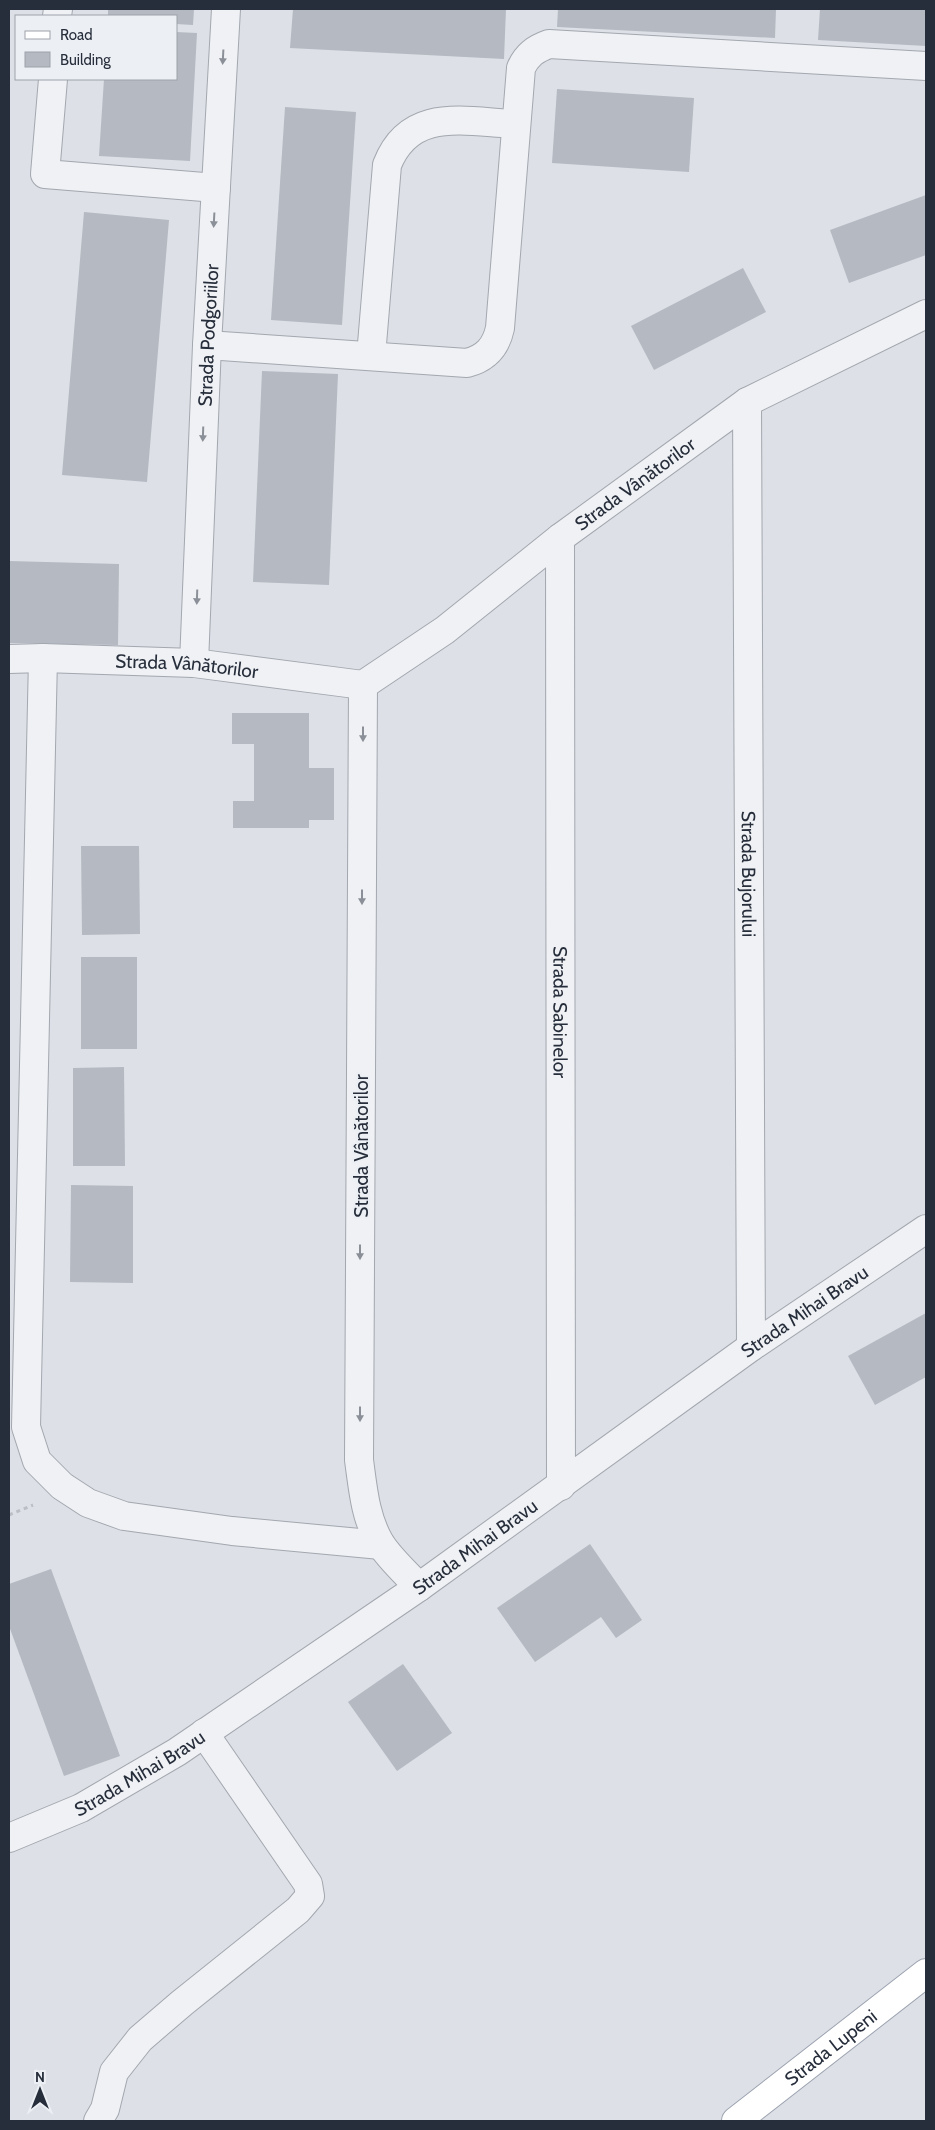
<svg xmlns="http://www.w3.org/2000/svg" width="935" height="2130" viewBox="0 0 935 2130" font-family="Cabin,sans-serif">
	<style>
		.building { fill: #b4b9c2 }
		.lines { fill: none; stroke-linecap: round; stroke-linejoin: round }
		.minor-casing { stroke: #a3a7af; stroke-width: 30 }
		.major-casing { stroke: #9da4b1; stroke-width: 30 }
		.path { stroke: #bbbec4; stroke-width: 3; stroke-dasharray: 4 4; stroke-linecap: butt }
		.minor { stroke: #eff1f4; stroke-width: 28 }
		.major { stroke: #fff; stroke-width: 28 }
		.oneway { fill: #8b9098 }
		.labels { text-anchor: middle; stroke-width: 4.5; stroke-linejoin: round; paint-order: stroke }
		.street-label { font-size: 19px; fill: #272e3b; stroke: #eceff4 }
	</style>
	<rect width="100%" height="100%" fill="#dde0e6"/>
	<!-- building -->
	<g class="building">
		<path d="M108 9H194L193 25 176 24V16H108Z"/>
		<path d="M293 9H506L504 59 290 48Z"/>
		<path d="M558 9H776L775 38 557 27Z"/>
		<path d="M820 9H926V46L818 40Z"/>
		<path d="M176 32 197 33 190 161 99 156 104 79H176Z"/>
		<path d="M557 89 694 98 689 172 552 163Z"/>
		<path d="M285 107 356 112 342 325 271 320Z"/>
		<path d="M926 195V255L849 283 830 230Z"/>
		<path d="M84 212 169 220 147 482 62 475Z"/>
		<path d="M743 268 766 312 654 370 631 326Z"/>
		<path d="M262 371 338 374 329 585 253 582Z"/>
		<path d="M9 561 119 564 118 645 9 643Z"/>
		<path d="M232 713H309V768H334V820H309V828H233V801H254V744H232Z"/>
		<path d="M81 846H139L140 934 82 935Z"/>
		<rect x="81" y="957" width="56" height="92"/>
		<path d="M124 1067 125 1166H73V1068Z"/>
		<path d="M71 1185 133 1186V1283L70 1282Z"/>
		<path d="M926 1313V1377L875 1405 848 1356Z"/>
		<path d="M590 1544 642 1620 616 1638 601 1617 535 1662 497 1608Z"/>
		<path d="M51 1569 120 1756 64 1776 9 1626V1584Z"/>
		<path d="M403 1664 452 1733 397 1771 348 1702Z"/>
	</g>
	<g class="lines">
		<defs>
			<g id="minor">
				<path d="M57 16 58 9"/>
				<path d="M53 79 45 174 216 188"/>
				<path d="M207 345 467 363C486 358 496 347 500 328L521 68C527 55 535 49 549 44L926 66"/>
				<path d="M371 356 387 165C410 106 465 122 516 124"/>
				<path id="s1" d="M747 402 751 1347"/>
				<path id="s2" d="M560 538 561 1486"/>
				<path d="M43 658 26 1427 37 1461 62 1486 88 1503 124 1516 232 1531 381 1545"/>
				<path id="s3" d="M9 659 43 658 194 663 363 685 445 630 560 538 747 402 926 314"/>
				<path id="s4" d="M194 663 207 345 226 9"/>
				<path d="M363 685 359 1460C363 1489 365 1517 380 1543 390 1559 407 1574 419 1587"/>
				<path id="s5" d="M9 1838 81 1808 177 1752 419 1587 751 1347 926 1229"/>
				<path d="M98 2121 105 2109 114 2072 140 2039 182 2003 298 1910 310 1896 308 1884 204 1733"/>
			</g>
			<g id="major">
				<path id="s6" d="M736 2121 926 1973"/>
			</g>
		</defs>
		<!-- minor casing -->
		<use href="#minor" class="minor-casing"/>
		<!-- major casing -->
		<use href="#major" class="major-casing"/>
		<!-- path -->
		<path class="path" d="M9 1515 33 1505"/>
		<!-- minor -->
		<use href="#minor" class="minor"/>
		<!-- major -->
		<use href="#major" class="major"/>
	</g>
	<!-- one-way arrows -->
	<defs><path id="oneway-solid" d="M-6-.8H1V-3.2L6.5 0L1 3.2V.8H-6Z" transform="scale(1.25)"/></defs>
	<g class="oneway">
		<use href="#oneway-solid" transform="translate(223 57) rotate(93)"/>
		<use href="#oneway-solid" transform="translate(214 220) rotate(93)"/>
		<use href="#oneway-solid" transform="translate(203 434) rotate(92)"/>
		<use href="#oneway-solid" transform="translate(197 597) rotate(92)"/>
		<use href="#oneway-solid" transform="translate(363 734) rotate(90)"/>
		<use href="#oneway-solid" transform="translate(362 897) rotate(90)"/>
		<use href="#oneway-solid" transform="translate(360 1252) rotate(90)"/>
		<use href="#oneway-solid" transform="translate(360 1414) rotate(90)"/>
	</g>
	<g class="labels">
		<!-- street labels -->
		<g class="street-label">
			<text dy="7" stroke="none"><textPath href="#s4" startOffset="328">Strada Podgoriilor</textPath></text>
			<text dy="7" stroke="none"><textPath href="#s3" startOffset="694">Strada Vânătorilor</textPath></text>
			<text dy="7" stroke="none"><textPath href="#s3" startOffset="178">Strada Vânătorilor</textPath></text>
			<text dy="7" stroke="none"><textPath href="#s1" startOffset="472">Strada Bujorului</textPath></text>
			<text dy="7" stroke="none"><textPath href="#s2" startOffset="474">Strada Sabinelor</textPath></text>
			<text transform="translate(361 1146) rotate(-90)" y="7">Strada Vânătorilor</text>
			<text dy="7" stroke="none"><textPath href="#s5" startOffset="956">Strada Mihai Bravu</textPath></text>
			<text dy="7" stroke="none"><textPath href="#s5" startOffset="551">Strada Mihai Bravu</textPath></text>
			<text dy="7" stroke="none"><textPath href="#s5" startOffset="146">Strada Mihai Bravu</textPath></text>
			<text dy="7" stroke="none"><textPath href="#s6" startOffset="120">Strada Lupeni</textPath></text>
		</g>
	</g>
	<!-- border -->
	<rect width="935" height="2130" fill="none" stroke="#272e3b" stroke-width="20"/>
	<!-- legend -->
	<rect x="15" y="15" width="162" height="65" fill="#eceff4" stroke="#9da2aa"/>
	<rect x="25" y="31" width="25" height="8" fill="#ffffff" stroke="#9da2aa"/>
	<text x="60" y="40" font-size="15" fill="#272e3b">Road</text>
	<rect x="25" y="52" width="25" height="15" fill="#b4b9c2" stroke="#9da2aa"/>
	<text x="60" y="65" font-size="15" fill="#272e3b">Building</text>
	<!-- north arrow -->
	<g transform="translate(40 2090)" stroke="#eceff4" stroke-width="4" paint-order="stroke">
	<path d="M0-4L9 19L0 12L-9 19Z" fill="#272e3b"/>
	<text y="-8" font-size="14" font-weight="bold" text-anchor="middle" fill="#272e3b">N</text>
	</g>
</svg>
